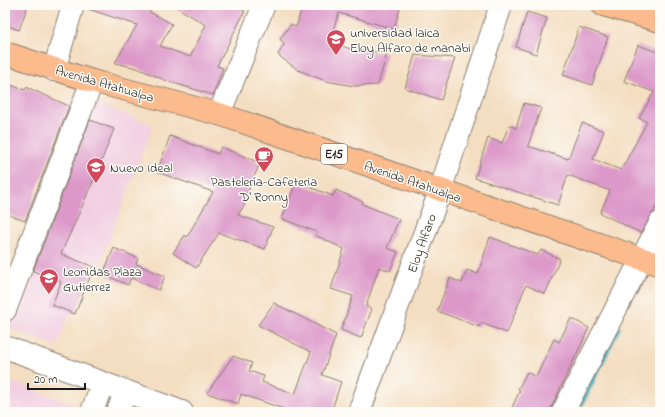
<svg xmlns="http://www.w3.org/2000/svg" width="665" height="417" viewBox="0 0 665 417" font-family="'Indie Flower',sans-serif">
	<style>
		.built { fill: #f2cfe1 }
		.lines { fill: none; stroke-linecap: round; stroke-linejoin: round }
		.stream { stroke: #40aebd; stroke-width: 5.5 }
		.building { fill: #dc98c9 }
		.minor-casing { stroke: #887d6e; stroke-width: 24 }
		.highway-casing { stroke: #887d6e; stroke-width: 24 }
		.minor { stroke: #fff; stroke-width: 22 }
		.highway { stroke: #fbbb8c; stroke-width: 22 }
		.labels { text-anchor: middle; stroke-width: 3; stroke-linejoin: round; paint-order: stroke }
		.shield { fill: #fdfcf7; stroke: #605f5e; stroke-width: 1 }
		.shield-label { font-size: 12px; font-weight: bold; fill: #1c1c1c }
		.poi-label { font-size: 13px; fill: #1c1c1c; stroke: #fdfcf7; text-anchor: start }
		.street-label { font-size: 13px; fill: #1c1c1c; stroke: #fdfcf7 }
	</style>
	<rect width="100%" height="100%" fill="#fdfcf7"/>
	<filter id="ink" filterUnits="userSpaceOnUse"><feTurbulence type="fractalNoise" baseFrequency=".025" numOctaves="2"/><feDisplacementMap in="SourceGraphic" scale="8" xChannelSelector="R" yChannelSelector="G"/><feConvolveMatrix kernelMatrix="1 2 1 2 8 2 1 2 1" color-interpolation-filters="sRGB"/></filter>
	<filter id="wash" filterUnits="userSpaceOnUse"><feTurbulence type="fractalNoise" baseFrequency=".012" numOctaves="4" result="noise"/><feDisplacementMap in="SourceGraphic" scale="16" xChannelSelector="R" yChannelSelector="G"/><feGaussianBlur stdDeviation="0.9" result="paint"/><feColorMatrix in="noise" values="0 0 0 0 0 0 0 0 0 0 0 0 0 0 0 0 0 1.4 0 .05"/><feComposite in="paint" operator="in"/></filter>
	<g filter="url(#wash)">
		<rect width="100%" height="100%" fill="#f4dec1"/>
		<!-- built -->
		<g class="built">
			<path d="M94 102 153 125 99 266 89 262 57 346 8 328Z"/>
			<path d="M5 379 80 407 78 412H5Z"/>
		</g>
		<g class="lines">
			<!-- stream -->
			<path class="stream" d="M577 412 618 328"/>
		</g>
		<g id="blocks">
			<!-- building -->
			<g class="building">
				<path d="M5 5H28L19 30 5 25Z"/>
				<path d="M85 5H137L172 24 160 46 190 57 206 25 173 5H233L245 11 217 66 223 68 213 95 167 81 137 68 115 63 137 25 85 8Z"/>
				<path d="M303 5H401L394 29 339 13 329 41 353 50 387 53 378 85 354 86 326 81 298 70 278 55 284 44 280 39 291 24 296 27Z"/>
				<path d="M527 12 547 18 536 54 516 47Z"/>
				<path d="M579 27 608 37 592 85 563 75Z"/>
				<path d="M638 45 660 53V200L641 233 600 213 610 191 568 175 558 205 475 178 488 138 502 143 509 125 516 128 524 103 541 108 528 146 568 159 582 123 604 131 593 159 621 170 647 122 639 118 654 92 624 81Z"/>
				<path d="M415 55 455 58 441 100 405 88Z"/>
				<path d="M5 83 25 90 26 87 69 106 25 221 5 213Z"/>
				<path d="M90 120 114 129 95 177 61 254 94 267 75 314 52 305 61 282 33 271Z"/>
				<path d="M170 136 218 154 221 147 260 163 243 203 245 204 238 215 273 227 265 249 219 233 196 268 173 253 185 235 187 237 213 192 157 172Z"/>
				<path d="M296 182 333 196 336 190 363 202 362 204 399 219 387 248 398 252 390 271 379 267 366 306 372 309 361 338 341 330 353 296 331 289 344 249 315 235 317 232 282 219Z"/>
				<path d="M490 237 538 255 541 250 560 259 545 294 526 285 507 333 481 323 479 327 437 311 450 278 462 283 467 270 478 274Z"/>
				<path d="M114 248 138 258 136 264 165 276 159 290 131 278 128 285 103 274Z"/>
				<path d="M274 303 336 335 322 375 341 382 331 412H292L241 394 238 404 207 393 233 356 252 363 249 371 264 376 262 382 295 394 311 352 258 325Z"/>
				<path d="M571 318 589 328 549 412H510L520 390 518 389 527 372 536 377 554 339 559 342Z"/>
			</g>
		</g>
	</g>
	<g filter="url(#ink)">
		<use href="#blocks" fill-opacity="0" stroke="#887d6e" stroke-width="1"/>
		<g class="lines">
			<defs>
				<g id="minor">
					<path d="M54 70 73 5"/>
					<path d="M219 114 264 5"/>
					<path d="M5 310 92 81"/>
					<path d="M5 347 182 412"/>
					<path d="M92 412 102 384"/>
					<path d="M118 412 125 392"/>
					<path d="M359 412 440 191 501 5"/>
					<path d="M563 412 660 223"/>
				</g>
				<g id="highway">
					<path d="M603 5 660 21"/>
					<path d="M5 53 92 81 219 114 660 265"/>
				</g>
			</defs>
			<!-- minor casing -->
			<use href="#minor" class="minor-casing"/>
			<!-- highway casing -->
			<use href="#highway" class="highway-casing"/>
			<!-- minor -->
			<use href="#minor" class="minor"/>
			<!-- highway -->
			<use href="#highway" class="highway"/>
		</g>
	</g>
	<!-- icons -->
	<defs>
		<symbol id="school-pin" viewBox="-11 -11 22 30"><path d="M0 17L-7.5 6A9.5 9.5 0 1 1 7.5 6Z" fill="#d1495b" stroke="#fdfcf7"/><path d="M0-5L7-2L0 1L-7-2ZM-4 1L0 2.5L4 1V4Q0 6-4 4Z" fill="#fff"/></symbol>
		<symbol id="cafe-pin" viewBox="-11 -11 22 30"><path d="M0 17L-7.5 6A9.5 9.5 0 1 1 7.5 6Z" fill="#d1495b" stroke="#fdfcf7"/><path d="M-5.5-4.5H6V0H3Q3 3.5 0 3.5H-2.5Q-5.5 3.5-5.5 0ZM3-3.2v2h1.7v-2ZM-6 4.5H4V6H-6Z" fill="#fff"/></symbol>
	</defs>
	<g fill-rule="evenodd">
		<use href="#school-pin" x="325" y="28" width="22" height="30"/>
		<use href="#cafe-pin" x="253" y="145" width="22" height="30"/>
		<use href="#school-pin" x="85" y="156" width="22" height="30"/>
		<use href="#school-pin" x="38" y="267" width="22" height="30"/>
	</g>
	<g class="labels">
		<!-- shield labels -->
		<rect class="shield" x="321" y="144" width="26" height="20" rx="3"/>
		<g class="shield-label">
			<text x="334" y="158">E15</text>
		</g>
		<!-- poi labels -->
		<g class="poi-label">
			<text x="350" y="37">universidad laica<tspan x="350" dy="15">Eloy Alfaro de manabi</tspan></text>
			<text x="110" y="172">Nuevo Ideal</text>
			<text x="264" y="186" text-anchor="middle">Pastelería-Cafeteria<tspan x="264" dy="15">D' Ronny</tspan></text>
			<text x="63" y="276">Leonidas Plaza<tspan x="63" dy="15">Gutierrez</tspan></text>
		</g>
		<!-- street labels -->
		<g class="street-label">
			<text transform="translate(105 83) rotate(16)" y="5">Avenida Atahualpa</text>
			<text transform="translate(413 181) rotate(19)" y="5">Avenida Atahualpa</text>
			<text transform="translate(421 243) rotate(-70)" y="5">Eloy Alfaro</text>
		</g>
	</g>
	<!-- margin -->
	<rect width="665" height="417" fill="none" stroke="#fdfcf7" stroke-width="20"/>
	<!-- scale -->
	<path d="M28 383v6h57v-6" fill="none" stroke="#1c1c1c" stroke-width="2"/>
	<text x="34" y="383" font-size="12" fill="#1c1c1c" stroke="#fdfcf7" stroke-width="3" paint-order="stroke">20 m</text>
</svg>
